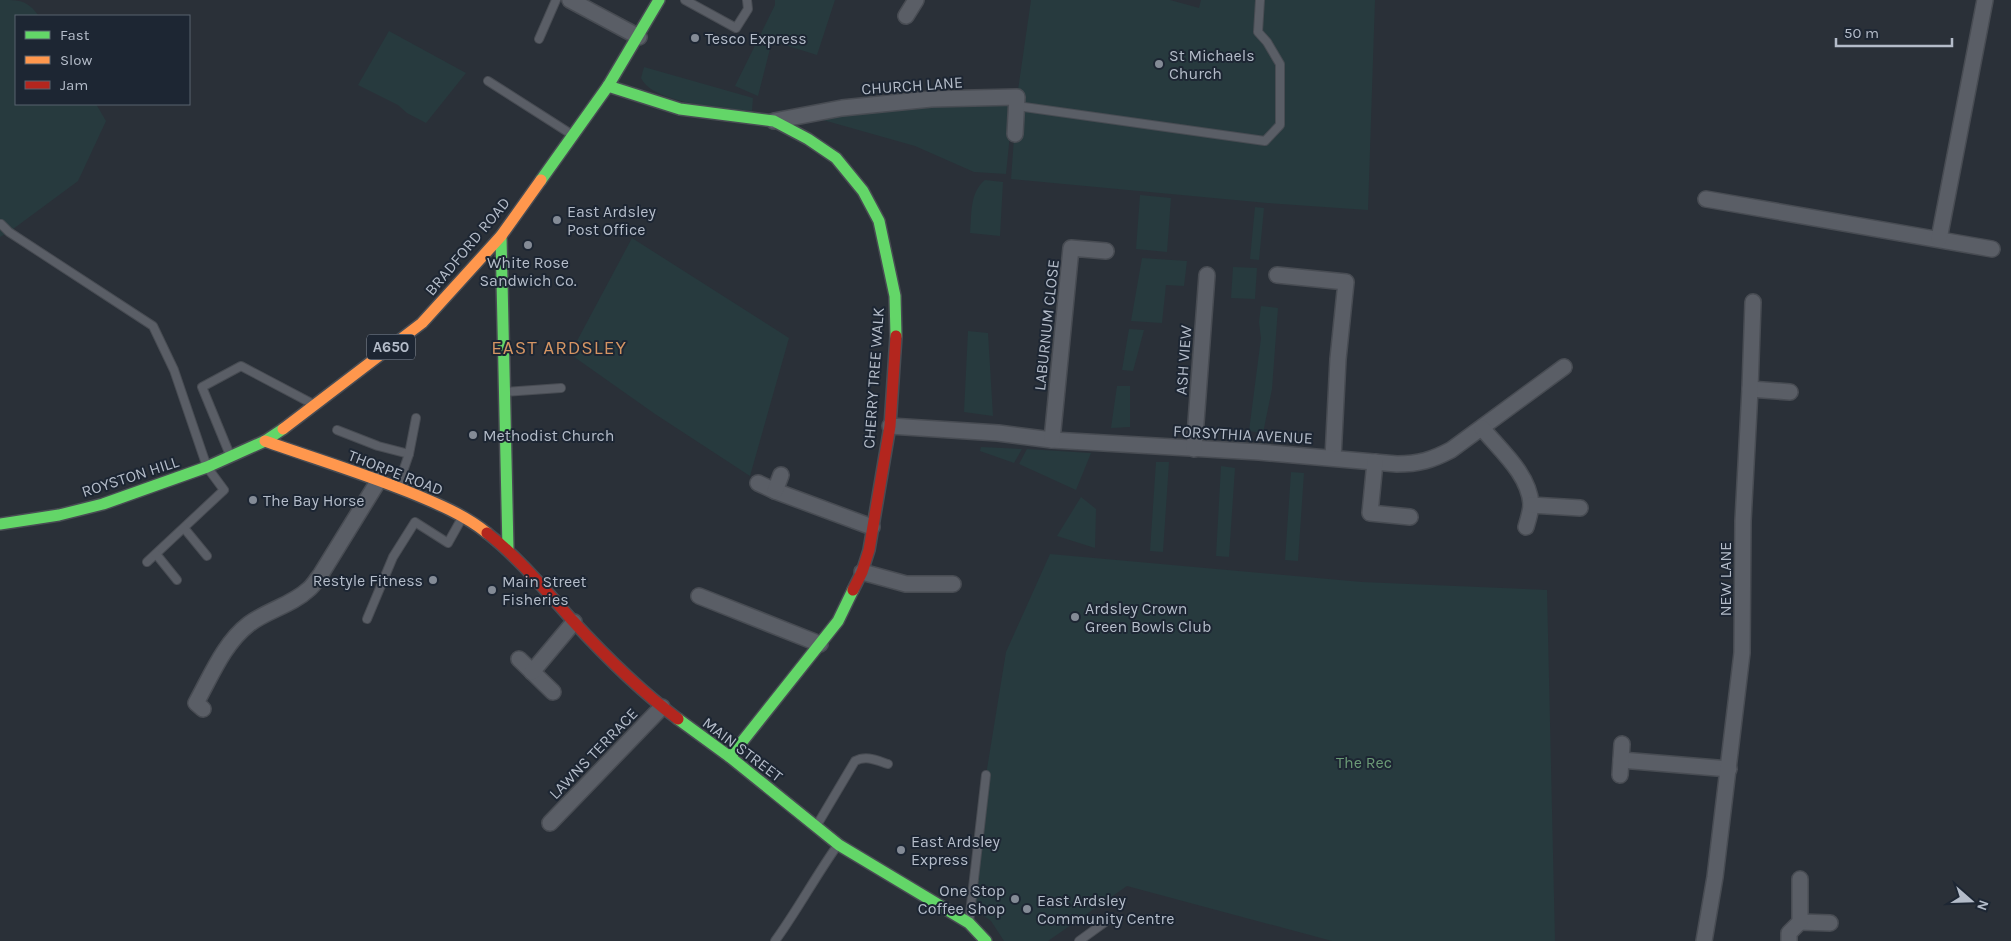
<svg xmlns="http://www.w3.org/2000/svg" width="2011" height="941" viewBox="0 0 2011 941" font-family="Karla,sans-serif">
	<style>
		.green { fill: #273a3e }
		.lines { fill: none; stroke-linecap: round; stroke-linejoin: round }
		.lane-casing { stroke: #484c53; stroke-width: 10 }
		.street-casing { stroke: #484c53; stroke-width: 18 }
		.fast-casing { stroke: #484c53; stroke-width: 14 }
		.slow-casing { stroke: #484c53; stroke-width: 14 }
		.jam-casing { stroke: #484c53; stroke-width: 14 }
		.lane { stroke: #5a5e66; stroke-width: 8 }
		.street { stroke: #5a5e66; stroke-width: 15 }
		.fast { stroke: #63d668; stroke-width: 11 }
		.slow { stroke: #ff974d; stroke-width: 11 }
		.jam { stroke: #b3261e; stroke-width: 11 }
		.poi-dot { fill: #848b96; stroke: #1d2633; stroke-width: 2 }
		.labels { text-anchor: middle; stroke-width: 4; stroke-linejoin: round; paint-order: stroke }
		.shield { fill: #1d2633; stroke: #878f9c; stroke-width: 1 }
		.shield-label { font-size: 15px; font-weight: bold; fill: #b4bcc9 }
		.poi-label { font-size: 16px; fill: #b4bcc9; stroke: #1d2633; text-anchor: start }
		.street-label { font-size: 16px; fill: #b4bcc9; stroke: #1d2633 }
		.park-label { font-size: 16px; fill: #6b9a76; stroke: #1d2633 }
		.quarter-label { font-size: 19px; letter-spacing: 1px; fill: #d59563; stroke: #1d2633 }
	</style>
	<rect width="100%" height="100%" fill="#2a3038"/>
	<!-- green -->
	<g class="green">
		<path d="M0 0C20 0 27 0 39 16H16V104H96L106 121 78 181 9 232 0 237Z"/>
		<path d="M775 0H835L817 55 772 41 758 96 735 86 775 5Z"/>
		<path d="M1031 0H1170L1199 8 1201 0H1375L1368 210 1267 203 1011 179 1017 97Z"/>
		<path d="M389 31 466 73 426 123 407 113 398 105 358 85Z"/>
		<path d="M644 67 753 98 752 111C725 108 653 104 641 78Z"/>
		<path d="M967 103 1013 105 1006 174 974 172 915 146 823 120 828 114Z"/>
		<path d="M985 180 1003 182 1000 236 970 233C972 215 969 193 985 180Z"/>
		<path d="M1140 195 1171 198 1167 252 1136 249Z"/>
		<path d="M1255 207 1264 208 1259 260 1250 259Z"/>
		<path d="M632 238 789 338 750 476 655 414 570 354Z"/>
		<path d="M1142 258 1187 261 1184 286 1166 285 1162 323 1131 321Z"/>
		<path d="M1233 267 1257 268 1255 299 1231 298Z"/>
		<path d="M1261 306 1278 308 1272 389 1263 433 1249 431 1261 338 1259 322Z"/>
		<path d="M1129 329 1144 330 1133 371 1122 370Z"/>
		<path d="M968 331 988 333 993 416 964 412Z"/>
		<path d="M1117 386H1130V427L1111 428Z"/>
		<path d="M981 447 1022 449 1014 463 980 451Z"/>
		<path d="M1027 449 1091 453 1076 490 1019 464Z"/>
		<path d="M1156 462H1169L1163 552 1150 551Z"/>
		<path d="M1221 466 1235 468 1229 557 1216 556Z"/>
		<path d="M1291 472 1304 473 1298 561 1285 560Z"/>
		<path d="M1081 497 1096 509 1095 548 1057 536Z"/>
		<path d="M1050 554 1362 582 1547 590 1555 941H1332L1127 886 1048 941H1004L991 921 971 906 986 775 1006 652Z"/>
	</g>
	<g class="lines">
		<defs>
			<g id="lane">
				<path d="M685 0 736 28 748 9 747 0"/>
				<path d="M539 39 556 0"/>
				<path d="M488 81 571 134"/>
				<path d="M1017 106 1265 141 1280 125V64L1267 42 1258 32 1260 0"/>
				<path d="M1 224 9 232 153 326 174 370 207 467 224 490 147 562"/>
				<path d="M505 392 561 388"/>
				<path d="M337 430 378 446 409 454"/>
				<path d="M230 455 202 387 241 366 313 404"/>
				<path d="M398 486 409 454 416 418"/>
				<path d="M184 528 207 556"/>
				<path d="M156 554 177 580"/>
				<path d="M367 619 393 557 415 522 448 543 462 518"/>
				<path d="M817 825 855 761C866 755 876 760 888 764"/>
				<path d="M969 922 986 775"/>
				<path d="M775 941C797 911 815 877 837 846"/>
				<path d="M1079 941 1108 920"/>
			</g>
			<g id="street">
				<path d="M570 0 639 37"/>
				<path d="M906 16 916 0"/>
				<path d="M774 121 842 108 931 99 1017 97 1015 134"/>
				<path d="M1706 199 1992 249"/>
				<path d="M1939 239 1985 0"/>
				<path d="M1277 275 1346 282 1338 359 1333 458"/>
				<path d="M1750 389 1790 392"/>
				<path d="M890 426 998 433 1052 440 1259 452 1397 464C1419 464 1432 460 1451 450L1564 367"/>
				<path d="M1482 428C1500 450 1529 474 1531 504 1531 511 1528 520 1526 527"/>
				<path d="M1052 440 1071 248 1106 251"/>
				<path d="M1194 449 1207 275"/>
				<path d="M1375 462 1370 513 1410 517"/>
				<path d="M758 483 775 491 872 527"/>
				<path d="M775 491 781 475"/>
				<path d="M1531 505 1580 508"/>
				<path d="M862 572 906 584H953"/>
				<path d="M699 596 820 644"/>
				<path d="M519 659 553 692"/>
				<path d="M532 672 574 622"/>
				<path d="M203 709 196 703C211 676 224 643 249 624 268 610 292 605 309 589 314 585 317 579 321 574L379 480"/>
				<path d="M1621 760 1729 769"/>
				<path d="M1620 775 1622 744"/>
				<path d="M550 823 662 707"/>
				<path d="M1800 922 1830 923"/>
				<path d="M1704 941 1715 877 1742 653 1743 521 1750 389 1753 302"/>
				<path d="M1789 941V933L1800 922V879"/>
			</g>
			<g id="fast">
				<path d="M608 86 680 109 774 121 808 139 836 158 863 191 879 221 895 296 896 336"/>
				<path d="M541 180 608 86 659 0"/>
				<path d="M501 236 508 549"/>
				<path d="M0 524 59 515 103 504 207 467 265 441 283 429"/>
				<path d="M678 719 730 757 839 845 969 923 986 941"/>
				<path d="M730 757 838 621 853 590"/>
			</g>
			<g id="slow">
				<path d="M283 429 422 323 501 236 541 180"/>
				<path d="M265 441C313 458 362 473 409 492 436 503 465 515 487 533"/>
			</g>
			<g id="jam">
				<path d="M487 533C519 558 545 590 572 620 604 655 639 690 678 719"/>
				<path d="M853 590 862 572 869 550 890 426 896 336"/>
			</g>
		</defs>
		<!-- lane casing -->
		<use href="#lane" class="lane-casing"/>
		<!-- street casing -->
		<use href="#street" class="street-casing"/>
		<!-- fast casing -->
		<use href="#fast" class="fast-casing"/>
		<!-- slow casing -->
		<use href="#slow" class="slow-casing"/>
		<!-- jam casing -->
		<use href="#jam" class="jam-casing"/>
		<!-- lane -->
		<use href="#lane" class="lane"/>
		<!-- street -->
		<use href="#street" class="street"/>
		<!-- fast -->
		<use href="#fast" class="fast"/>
		<!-- slow -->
		<use href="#slow" class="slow"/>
		<!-- jam -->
		<use href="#jam" class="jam"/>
	</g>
	<!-- markers -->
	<g class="poi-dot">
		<circle cx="695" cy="38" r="5"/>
		<circle cx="1159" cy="64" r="5"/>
		<circle cx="557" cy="220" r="5"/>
		<circle cx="528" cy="245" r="5"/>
		<circle cx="473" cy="435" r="5"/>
		<circle cx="253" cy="500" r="5"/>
		<circle cx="433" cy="580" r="5"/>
		<circle cx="492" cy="590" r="5"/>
		<circle cx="1075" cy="617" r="5"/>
		<circle cx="901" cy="850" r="5"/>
		<circle cx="1015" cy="899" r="5"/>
		<circle cx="1027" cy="909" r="5"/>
	</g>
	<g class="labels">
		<!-- shield labels -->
		<rect class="shield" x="367" y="334.5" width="48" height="25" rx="4"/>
		<g class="shield-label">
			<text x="391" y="352">A650</text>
		</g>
		<!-- poi labels -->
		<g class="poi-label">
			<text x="705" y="44">Tesco Express</text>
			<text x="1169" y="61">St Michaels<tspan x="1169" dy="18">Church</tspan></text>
			<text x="567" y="217">East Ardsley<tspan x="567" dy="18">Post Office</tspan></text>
			<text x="528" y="268" text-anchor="middle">White Rose<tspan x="528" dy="18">Sandwich Co.</tspan></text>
			<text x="483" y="441">Methodist Church</text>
			<text x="263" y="506">The Bay Horse</text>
			<text x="423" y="586" text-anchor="end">Restyle Fitness</text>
			<text x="502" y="587">Main Street<tspan x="502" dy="18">Fisheries</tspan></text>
			<text x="1085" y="614">Ardsley Crown<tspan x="1085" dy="18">Green Bowls Club</tspan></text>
			<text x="911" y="847">East Ardsley<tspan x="911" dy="18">Express</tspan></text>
			<text x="1005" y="896" text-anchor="end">One Stop<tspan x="1005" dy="18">Coffee Shop</tspan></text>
			<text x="1037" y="906">East Ardsley<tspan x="1037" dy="18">Community Centre</tspan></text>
		</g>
		<!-- street labels -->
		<g class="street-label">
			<text transform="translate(912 85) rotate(-4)" y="6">CHURCH LANE</text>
			<text transform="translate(467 246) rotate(-50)" y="6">BRADFORD ROAD</text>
			<text transform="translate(1046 325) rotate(-84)" y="6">LABURNUM CLOSE</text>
			<text transform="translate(1183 360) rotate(-86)" y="6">ASH VIEW</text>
			<text transform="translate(873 378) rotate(-86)" y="6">CHERRY TREE WALK</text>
			<text transform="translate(1243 434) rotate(3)" y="6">FORSYTHIA AVENUE</text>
			<text transform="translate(396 472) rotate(21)" y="6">THORPE ROAD</text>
			<text transform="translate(130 476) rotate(-18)" y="6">ROYSTON HILL</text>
			<text transform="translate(1725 579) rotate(-90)" y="6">NEW LANE</text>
			<text transform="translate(743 749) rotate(37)" y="6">MAIN STREET</text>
			<text transform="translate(593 753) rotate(-46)" y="6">LAWNS TERRACE</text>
		</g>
		<!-- park labels -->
		<g class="park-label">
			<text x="1364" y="768">The Rec</text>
		</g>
		<!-- quarter labels -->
		<g class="quarter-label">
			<text x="559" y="354">EAST ARDSLEY</text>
		</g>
	</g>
	<!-- legend -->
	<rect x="15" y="15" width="175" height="90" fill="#1d2633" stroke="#59626f"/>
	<rect x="25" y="31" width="25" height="8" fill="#63d668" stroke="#59626f"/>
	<text x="60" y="40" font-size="15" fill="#b4bcc9">Fast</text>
	<rect x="25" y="56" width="25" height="8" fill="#ff974d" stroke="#59626f"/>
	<text x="60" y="65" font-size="15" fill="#b4bcc9">Slow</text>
	<rect x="25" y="81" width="25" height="8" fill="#b3261e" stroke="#59626f"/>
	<text x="60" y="90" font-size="15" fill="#b4bcc9">Jam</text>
	<!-- north arrow -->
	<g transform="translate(1971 901) rotate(110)" stroke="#1d2633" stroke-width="4" paint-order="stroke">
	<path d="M0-4L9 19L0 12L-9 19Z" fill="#b4bcc9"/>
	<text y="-8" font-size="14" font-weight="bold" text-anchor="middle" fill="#b4bcc9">N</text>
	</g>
	<!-- scale -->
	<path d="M1836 38v8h116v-8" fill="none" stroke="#b4bcc9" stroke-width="2.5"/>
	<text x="1844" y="38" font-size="15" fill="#b4bcc9" stroke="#1d2633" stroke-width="4" paint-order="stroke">50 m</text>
</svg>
